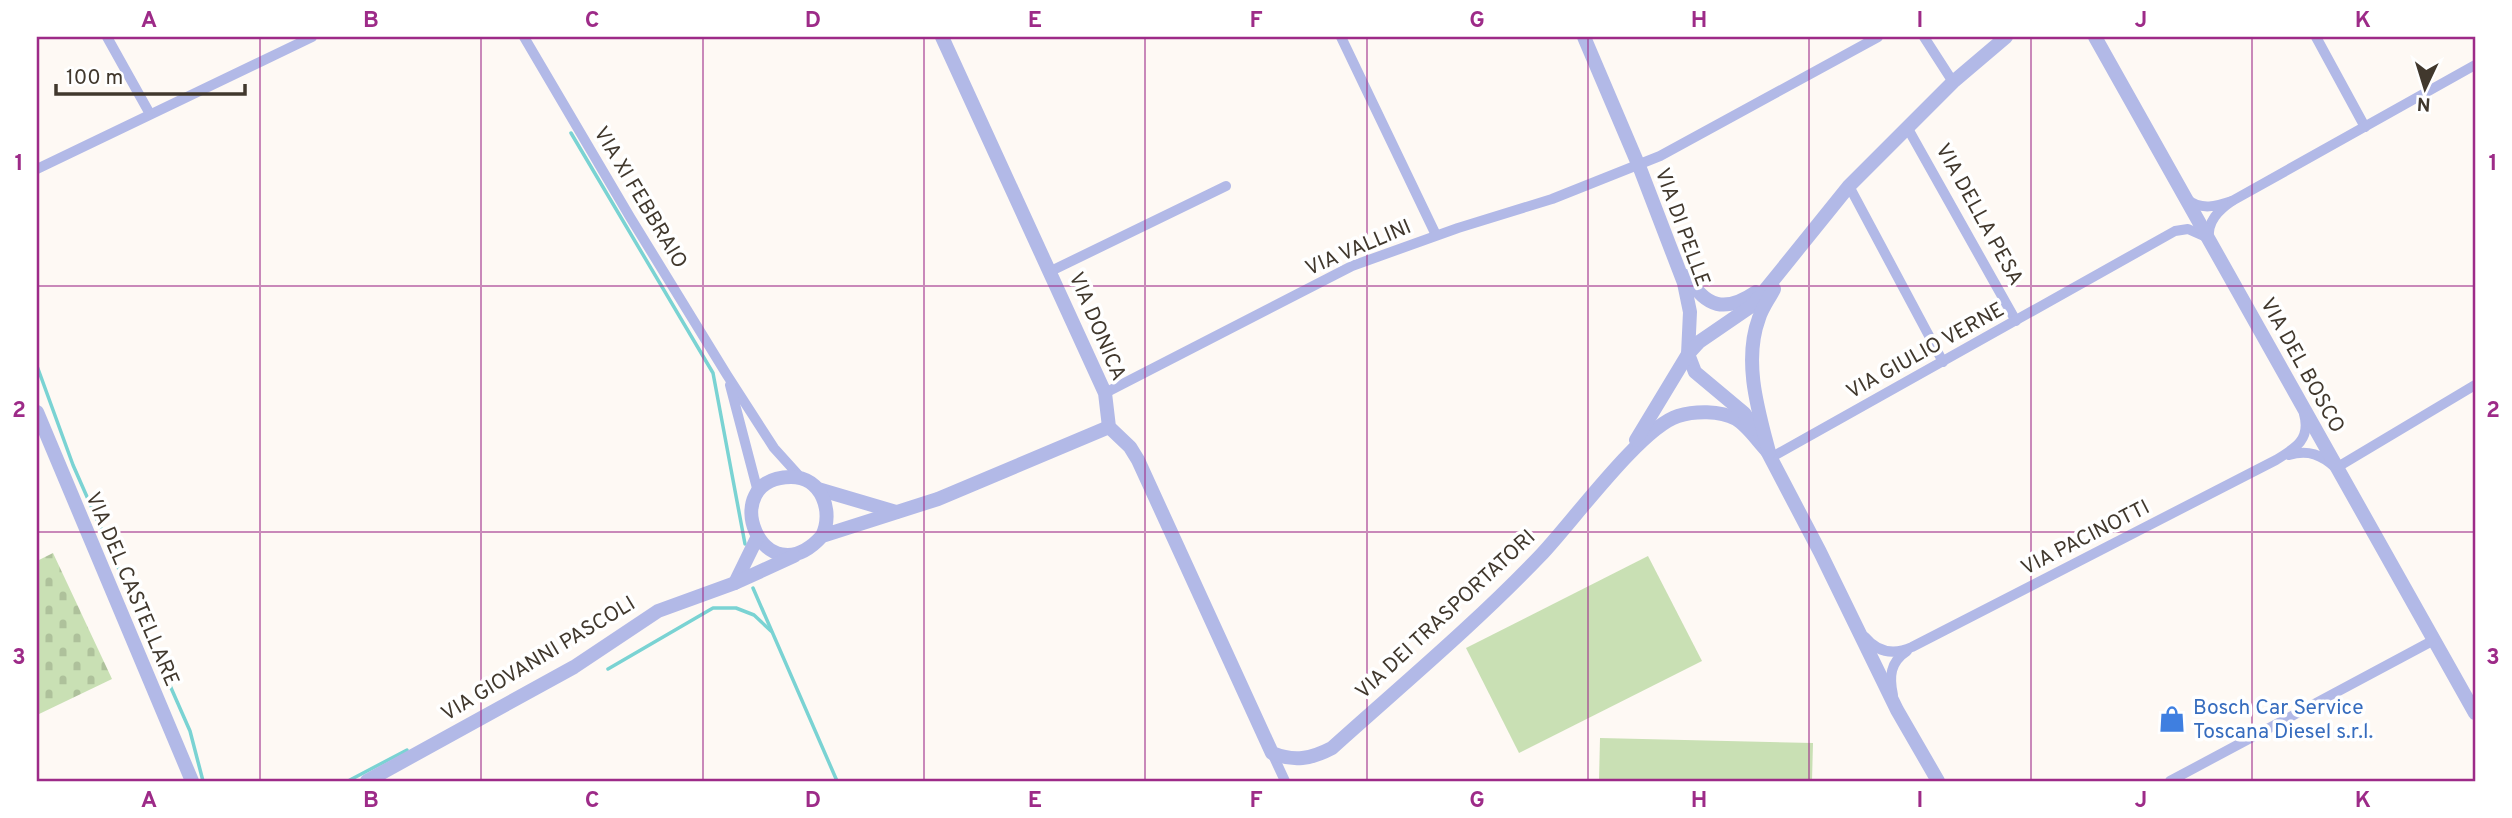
<svg xmlns="http://www.w3.org/2000/svg" width="2512" height="818" viewBox="0 0 2512 818" font-family="Overpass,sans-serif">
	<style>
		.green { fill: #c9e0b4 }
		.cemetery { fill: url(#cemetery-stones) }
		.lines { fill: none; stroke-linecap: round; stroke-linejoin: round }
		.stream { stroke: #7ad3d3; stroke-width: 3.5 }
		.minor { stroke: #b2b9e7; stroke-width: 10 }
		.tertiary { stroke: #b2b9e7; stroke-width: 14 }
		.grid { fill: none; stroke: #9d2b88; stroke-width: 2; stroke-opacity: 0.55 }
		.labels { text-anchor: middle; stroke-width: 7; stroke-linejoin: round; paint-order: stroke }
		.street-label { font-size: 21px; fill: #41382d; stroke: #fff }
		.shop-label { font-size: 21px; fill: #366cbe; stroke: #fff; text-anchor: start }
		.neatline { fill: none; stroke: #9d2b88; stroke-width: 2.5 }
		.grid-label { font-size: 23px; text-anchor: middle; font-weight: bold; fill: #9d2b88 }
	</style>
	<defs>
		<pattern id="cemetery-stones" width="16" height="16" patternUnits="userSpaceOnUse" patternTransform="scale(1.75)"><rect width="16" height="16" fill="#c9e0b4"/><path d="M2 7V4a2 2 0 0 1 4 0v3zM10 15v-3a2 2 0 0 1 4 0v3z" fill="#aec19b"/></pattern>
	</defs>
	<rect width="100%" height="100%" fill="#fef9f4"/>
	<!-- green -->
	<g class="green">
		<path d="M1648 556 1702 661 1519 753 1466 648Z"/>
		<path d="M1600 738 1813 743 1812 781H1599Z"/>
	</g>
	<!-- cemetery -->
	<path class="cemetery" d="M53 553 112 679 37 715V561Z"/>
	<g class="lines">
		<!-- stream -->
		<g class="stream">
			<path d="M571 133 713 373 745 544"/>
			<path d="M37 366 73 465 190 731 203 781"/>
			<path d="M753 588 837 781"/>
			<path d="M608 669 713 608H736L754 615 771 631"/>
			<path d="M348 781 407 750"/>
		</g>
		<!-- minor -->
		<g class="minor">
			<path d="M107 37 150 114"/>
			<path d="M524 37 630 217 727 375 774 448 802 479"/>
			<path d="M1341 37 1436 235"/>
			<path d="M1924 37 1953 82"/>
			<path d="M2316 37 2365 127"/>
			<path d="M1907 127 2016 321"/>
			<path d="M37 169 312 37"/>
			<path d="M1849 186 1943 362"/>
			<path d="M2187 199C2201 211 2217 206 2232 201 2219 210 2207 221 2209 239"/>
			<path d="M2232 201 2475 65"/>
			<path d="M1051 271 1226 186"/>
			<path d="M730 385 758 492"/>
			<path d="M1105 393 1352 266 1458 228 1552 199 1660 156 1878 37"/>
			<path d="M2289 455C2308 449 2322 455 2336 468L2475 385"/>
			<path d="M1772 457 2175 231 2188 229 2206 237"/>
			<path d="M1865 637C1878 653 1894 655 1912 647L2276 460C2296 448 2311 439 2304 414"/>
			<path d="M1893 695C1889 677 1890 662 1907 651"/>
			<path d="M1272 753 1285 781"/>
			<path d="M2170 781 2434 640"/>
		</g>
		<!-- tertiary -->
		<g class="tertiary">
			<path d="M942 37 1105 393 1109 427 1130 447 1138 460 1272 753C1294 762 1311 759 1332 748 1402 685 1475 624 1540 556 1571 524 1640 428 1678 416 1694 411 1720 410 1736 419 1748 426 1759 443 1769 453"/>
			<path d="M1584 37 1641 171 1684 283 1690 312 1688 354 1695 372 1744 413 1755 429"/>
			<path d="M2095 37 2475 713"/>
			<path d="M1687 276C1706 308 1725 313 1756 292"/>
			<path d="M37 412 192 781"/>
			<path d="M1636 440 1688 354 1699 342 1753 305 1849 186 1953 82 2006 37"/>
			<path d="M1765 447 1820 552 1897 710 1938 781"/>
			<path d="M1769 452C1758 410 1743 361 1759 318 1762 308 1769 299 1774 289"/>
			<path d="M818 489 896 512"/>
			<path d="M822 536C834 512 822 477 791 477 714 478 763 601 822 536L938 499 1109 427"/>
			<path d="M735 583 757 538"/>
			<path d="M367 781 574 667 658 611 735 583 794 556"/>
		</g>
	</g>
	<!-- grid -->
	<path class="grid" d="M260 37V781M481 37V781M703 37V781M924 37V781M1145 37V781M1367 37V781M1588 37V781M1809 37V781M2031 37V781M2252 37V781M37 286H2475M37 532H2475"/>
	<!-- icons -->
	<defs>
		<symbol id="shop-bare" viewBox="-9 -9 18 18"><path d="M-5-2.5h2.3a2.7 3.5 0 0 1 5.4 0H5L5.5 6h-11ZM-1.5-2.5h3a1.5 2.3 0 0 0-3 0Z" fill="#3f7fe0" stroke="#fff" stroke-width="2.5" paint-order="stroke"/></symbol>
	</defs>
	<g fill-rule="evenodd">
		<use href="#shop-bare" x="2153" y="700" width="38" height="38"/>
	</g>
	<g class="labels">
		<!-- street labels -->
		<g class="street-label">
			<text transform="translate(641 197) rotate(59)" y="7">VIA XI FEBBRAIO</text>
			<text transform="translate(1980 214) rotate(61)" y="7">VIA DELLA PESA</text>
			<text transform="translate(1683 227) rotate(70)" y="7">VIA DI PELLE</text>
			<text transform="translate(1358 247) rotate(-23)" y="7">VIA VALLINI</text>
			<text transform="translate(1098 326) rotate(67)" y="7">VIA DONICA</text>
			<text transform="translate(1925 350) rotate(-29)" y="7">VIA GIULIO VERNE</text>
			<text transform="translate(2303 365) rotate(61)" y="7">VIA DEL BOSCO</text>
			<text transform="translate(2085 537) rotate(-27)" y="7">VIA PACINOTTI</text>
			<text transform="translate(133 589) rotate(67)" y="7">VIA DEL CASTELLARE</text>
			<text transform="translate(1445 614) rotate(-43)" y="7">VIA DEI TRASPORTATORI</text>
			<text transform="translate(538 658) rotate(-31)" y="7">VIA GIOVANNI PASCOLI</text>
		</g>
		<!-- shop labels -->
		<g class="shop-label">
			<text x="2193" y="714">Bosch Car Service<tspan x="2193" dy="24">Toscana Diesel s.r.l.</tspan></text>
		</g>
	</g>
	<!-- border -->
	<rect width="2512" height="818" fill="none" stroke="#ffffff" stroke-width="77"/>
	<!-- north arrow -->
	<g transform="translate(2425 88) rotate(184)" stroke="#ffffff" stroke-width="5" paint-order="stroke">
	<path d="M0-5L12 26L0 18L-12 26Z" fill="#41382d"/>
	<text y="-10" font-size="19" font-weight="bold" text-anchor="middle" fill="#41382d">N</text>
	</g>
	<!-- scale -->
	<path d="M56 84v10h189v-10" fill="none" stroke="#41382d" stroke-width="3.5"/>
	<text x="66" y="84" font-size="21" fill="#41382d" stroke="#ffffff" stroke-width="5" paint-order="stroke">100 m</text>
	<rect x="38" y="38" width="2436" height="742" class="neatline"/>
	<g class="grid-label">
		<text x="149" y="27">A</text>
		<text x="371" y="27">B</text>
		<text x="592" y="27">C</text>
		<text x="813" y="27">D</text>
		<text x="1035" y="27">E</text>
		<text x="1256" y="27">F</text>
		<text x="1477" y="27">G</text>
		<text x="1699" y="27">H</text>
		<text x="1920" y="27">I</text>
		<text x="2141" y="27">J</text>
		<text x="2363" y="27">K</text>
		<text x="19" y="170">1</text>
		<text x="2493" y="170">1</text>
		<text x="19" y="417">2</text>
		<text x="2493" y="417">2</text>
		<text x="19" y="664">3</text>
		<text x="2493" y="664">3</text>
		<text x="149" y="807">A</text>
		<text x="371" y="807">B</text>
		<text x="592" y="807">C</text>
		<text x="813" y="807">D</text>
		<text x="1035" y="807">E</text>
		<text x="1256" y="807">F</text>
		<text x="1477" y="807">G</text>
		<text x="1699" y="807">H</text>
		<text x="1920" y="807">I</text>
		<text x="2141" y="807">J</text>
		<text x="2363" y="807">K</text>
	</g>
</svg>
